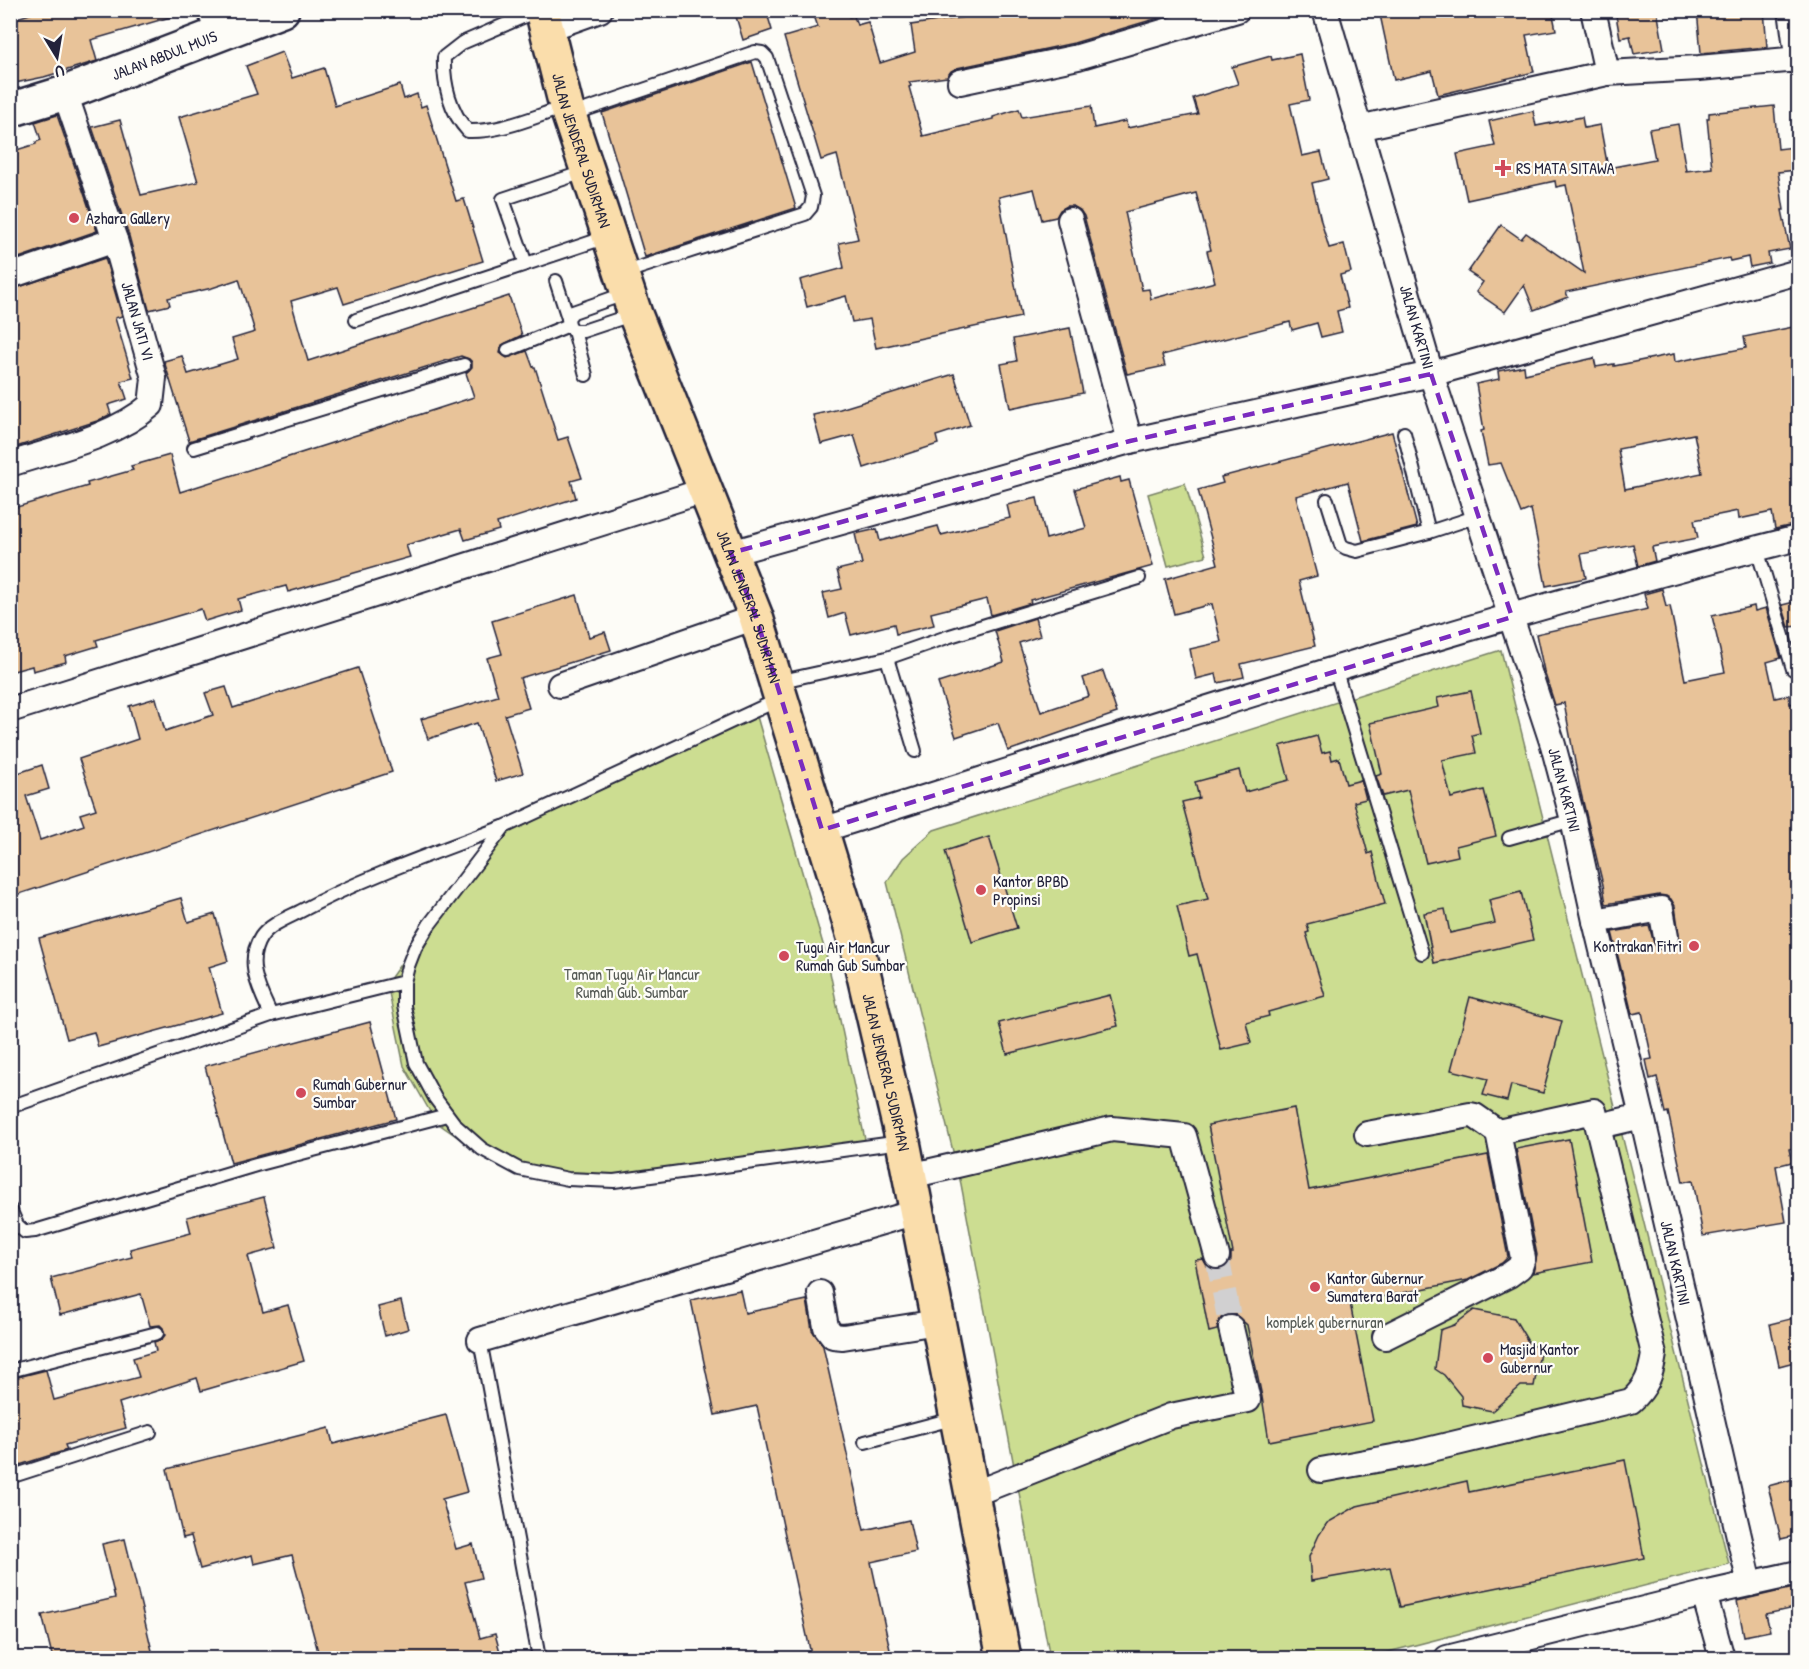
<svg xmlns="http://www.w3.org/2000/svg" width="1809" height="1669" viewBox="0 0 1809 1669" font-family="'Patrick Hand',sans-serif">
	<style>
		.green { fill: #ccdd91; stroke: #778066; stroke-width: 1.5 }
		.building { fill: #e8c399; stroke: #22223b; stroke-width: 1.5; fill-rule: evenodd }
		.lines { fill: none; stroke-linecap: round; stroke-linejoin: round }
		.street-tunnel { stroke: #d1d0d1; stroke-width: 24; stroke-dasharray: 24 12; stroke-linecap: butt }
		.lane-casing { stroke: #22223b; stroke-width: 16 }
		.street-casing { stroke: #22223b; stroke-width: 28 }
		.secondary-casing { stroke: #22223b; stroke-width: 38 }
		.primary-casing { stroke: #22223b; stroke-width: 38 }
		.lane { stroke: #fdfcf7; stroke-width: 12 }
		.street { stroke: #fdfcf7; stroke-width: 24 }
		.secondary { stroke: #fdfcf7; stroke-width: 33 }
		.primary { stroke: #faddab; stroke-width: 33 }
		.marked { fill: none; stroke: #7b2cbf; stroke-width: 4.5; stroke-dasharray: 12 8; stroke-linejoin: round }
		.poi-dot { fill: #d1495b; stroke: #fdfcf7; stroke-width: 2 }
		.labels { text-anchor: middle; stroke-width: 4.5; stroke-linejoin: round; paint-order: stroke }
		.street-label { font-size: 16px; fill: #22223b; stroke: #fdfcf7 }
		.poi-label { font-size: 16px; fill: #22223b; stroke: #fdfcf7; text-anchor: start }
		.park-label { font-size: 16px; fill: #555a55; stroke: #fdfcf7 }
	</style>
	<rect width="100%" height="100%" fill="#fdfcf7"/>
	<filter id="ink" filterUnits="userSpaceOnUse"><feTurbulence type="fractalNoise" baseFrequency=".0167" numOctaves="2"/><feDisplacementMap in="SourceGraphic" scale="12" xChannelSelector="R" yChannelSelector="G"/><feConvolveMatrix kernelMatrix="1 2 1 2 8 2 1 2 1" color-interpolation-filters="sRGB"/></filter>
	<g filter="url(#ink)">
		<!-- green -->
		<g class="green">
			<path d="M1185 483 1206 556 1168 566 1148 494Z"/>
			<path d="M1501 650 1729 1564 1365 1658H1050L961 1184 887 882 903 858 934 830Z"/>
			<path d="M756 713 827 958 867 1149 593 1185 501 1167 436 1122 404 1066 387 983 493 834Z"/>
		</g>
		<!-- building -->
		<g class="building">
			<path d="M43 10H174V16L91 40 97 61 44 77 10 84V20Z"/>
			<path d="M734 10H766L772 30 743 40Z"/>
			<path d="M812 10H847L849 17 854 16 857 25 868 22 880 63 915 52 911 25 978 15 977 10H1185L1074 43 957 68 951 71 947 77 909 82 911 86 909 87 923 136 993 119V117L1019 109 1022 117 1091 106 1094 128 1126 121 1127 128 1198 114 1193 98 1238 84 1232 67 1271 56 1272 60 1300 54 1309 100 1290 104 1302 156 1321 152 1328 179 1312 183 1321 221 1329 248 1344 244 1351 272 1340 275 1348 308 1337 311 1342 332 1321 337 1317 323 1292 330 1290 322 1162 355 1165 366 1127 374 1084 216 1080 210 1073 206H1067L1060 210 1056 217 1042 220 1034 189 999 197 1021 317 876 348 870 319 852 322 846 296 807 307 800 280 844 268 839 243 858 239 837 155 821 160 784 37 818 27ZM1196 193 1211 250 1207 251 1215 282 1151 299 1149 289 1142 290 1125 212Z"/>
			<path d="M1379 10H1552L1556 30 1526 35 1534 72 1438 95 1432 71 1394 80Z"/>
			<path d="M1615 10H1657L1664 49 1634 54 1630 36 1620 38Z"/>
			<path d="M1697 10H1764L1767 47 1701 53Z"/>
			<path d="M282 52 292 78 324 68 335 106 400 85 404 99 417 94 421 107 426 105 456 201 464 199 483 261 344 304 338 287 291 301 308 361 509 296 522 335 502 345 500 353 507 358 527 351 533 367H535L558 440 568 437 582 478 571 481 576 498 497 523 499 530 465 540 461 529 406 545 410 557 288 592 286 586 238 599 241 610 205 621 201 609 96 640 98 646 65 656 66 662 33 671 32 666 10 672V509L88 486 87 483 133 470 131 466 170 455 180 492 474 397 466 373 472 367V362L469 359 461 356 189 441 164 361 182 356 188 374 238 359 232 339 255 332 239 279 212 288 168 298 170 305 149 310 129 236 92 127 120 120 141 195 198 182 179 117 257 94 246 66Z"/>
			<path d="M752 62 796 208 645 257 602 113Z"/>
			<path d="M1774 106 1778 149 1794 147 1797 170 1778 172 1784 210H1782L1790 249 1768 253 1770 263 1750 267 1748 257 1730 261 1729 258 1566 292 1568 297 1534 310 1524 285 1505 312 1476 292 1483 282 1468 272 1501 225 1521 239 1526 233 1584 273 1566 185 1556 187 1555 181 1467 200 1457 154 1495 146 1489 121 1533 111 1536 126 1582 117 1584 128 1600 125 1608 168 1655 159 1649 129 1678 124 1686 171 1712 168 1707 118H1709V113Z"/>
			<path d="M57 115 97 231 10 261V152L36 144V142L41 140 35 122Z"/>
			<path d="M105 258 122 316 115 318 133 378 121 381 127 399 108 405 111 414 97 421 10 449V290Z"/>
			<path d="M1798 326V524L1775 529 1772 512 1739 519 1738 511 1694 520 1698 538 1652 547 1655 561 1638 566 1633 544 1581 554 1586 578 1546 586 1531 509 1521 513 1501 463 1488 465 1481 431 1484 430 1476 384 1499 379 1498 371 1524 366 1525 374 1594 358 1596 367 1614 364V366L1674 354 1675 362 1746 348 1744 337ZM1694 434 1702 473 1625 489 1618 449Z"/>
			<path d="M1070 328 1083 393 1010 408 1001 364 1017 361 1013 339Z"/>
			<path d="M954 374 970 425 936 436 938 444 864 468 854 435 821 444 813 415 840 409Z"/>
			<path d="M1392 432 1417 527 1363 541 1348 482 1296 496 1317 576 1299 581 1315 646 1241 664 1244 677 1218 683 1216 674 1196 679 1190 649 1221 642 1212 604 1174 614 1165 579 1218 564 1198 490 1223 483 1221 477Z"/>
			<path d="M1120 477 1121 482 1129 480 1153 566 1030 600 1031 603 991 615 987 599 931 613 934 625 896 634 894 624 851 635 845 613 829 618 823 593 842 589 837 570 862 564 855 534 877 529 880 541 938 526 941 535 1010 518 1007 505 1037 498 1046 539 1086 528 1075 489Z"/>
			<path d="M1662 589 1666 607 1670 606 1685 680 1725 672 1712 616 1754 606 1755 611 1766 608 1781 658 1767 662 1775 698 1789 695 1790 704 1798 702V1147L1789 1149 1792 1162 1776 1166 1786 1222 1703 1236 1693 1180 1683 1182 1668 1112 1665 1113 1657 1077 1650 1079 1646 1060 1652 1059 1642 1012 1632 1014 1612 932 1649 926 1655 946 1661 950 1669 951 1676 947 1680 941 1675 906 1671 899 1666 896 1659 895 1606 904 1603 885 1580 789 1564 703 1555 705 1544 671 1536 634 1648 609 1644 594Z"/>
			<path d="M577 595 589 637 605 632 611 650 520 678 529 708 505 715 523 773 496 781 477 723 428 739 421 719 498 696 487 658 502 654 492 621Z"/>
			<path d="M1798 601V626L1789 627 1782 605Z"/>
			<path d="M1035 618 1040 636 1019 643 1041 712 1089 696 1083 678 1103 671 1117 713 1008 751 998 723 956 737 938 683 1004 662 995 631Z"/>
			<path d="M358 668 392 772 10 897V762H14L18 773 42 765 49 789 26 796 40 840 84 825 80 814 96 809 79 759 138 739 129 706 156 698 165 731 213 715 205 693 226 687 233 708Z"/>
			<path d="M1471 691 1480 733 1472 735 1476 753 1442 760 1451 798 1484 790 1496 836 1456 846 1458 856 1426 863 1408 790 1383 796 1376 776 1382 774 1370 723 1439 707 1437 698Z"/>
			<path d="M1317 736 1322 753 1330 751 1332 760 1339 758 1346 784 1361 780 1366 799 1354 802 1368 854 1372 852 1385 904 1307 924 1309 932 1306 933 1325 996 1268 1012 1269 1016 1246 1022 1251 1043 1221 1050 1197 954 1189 956 1177 906 1208 899 1182 802 1199 798 1195 782 1239 770 1245 792 1289 780 1280 746Z"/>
			<path d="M989 837 1017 928 972 942 945 851Z"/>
			<path d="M1521 892 1533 940 1434 963 1424 913 1445 909 1450 933 1495 923 1489 900Z"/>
			<path d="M181 898 188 922 215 914 228 961 209 967 222 1013 98 1047 94 1032 67 1039 39 938Z"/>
			<path d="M1110 995 1118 1026 1007 1054 999 1023Z"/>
			<path d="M1470 997 1562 1021 1543 1093 1511 1085 1507 1101 1483 1095 1488 1079 1451 1070Z"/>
			<path d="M370 1022 396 1119 231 1163 205 1066Z"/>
			<path d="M1294 1108 1309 1190 1488 1155 1508 1257 1502 1263 1468 1280 1350 1303 1373 1421 1269 1441 1262 1397 1247 1325 1236 1315 1228 1314 1221 1318 1218 1323 1217 1330 1209 1332 1195 1260 1203 1259 1207 1266 1213 1270H1220L1227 1266 1231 1260V1253H1233L1208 1125Z"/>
			<path d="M1569 1139 1592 1262 1533 1273 1537 1255 1516 1149Z"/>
			<path d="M264 1197 277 1248 248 1256 263 1312 288 1305 304 1361 201 1391 197 1378 119 1403 126 1428 65 1445 67 1450 10 1468V1379L46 1370 54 1400 139 1377 133 1358 156 1351 154 1342 162 1339 165 1335 163 1328 160 1325 150 1326 141 1294 60 1315 51 1278 132 1257 130 1249 191 1233 187 1217Z"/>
			<path d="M740 1290 745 1313 807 1300 812 1330 823 1346 864 1530 909 1520 916 1552 871 1562 892 1659H812L757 1406 715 1415 691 1300Z"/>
			<path d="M401 1301 408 1329 385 1336 378 1307Z"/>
			<path d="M1474 1310 1514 1318 1530 1345 1541 1347 1534 1386H1521L1492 1411 1462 1405 1461 1396 1444 1375 1435 1369 1440 1330 1454 1325Z"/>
			<path d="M1798 1317V1361L1779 1366 1770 1324Z"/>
			<path d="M446 1415 467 1492 442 1499 456 1549 473 1544 481 1578 465 1582 480 1638 495 1634 502 1659H320L292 1555 254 1564 252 1555 200 1569 191 1536 183 1538 167 1469 329 1428 333 1444Z"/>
			<path d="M1625 1460 1644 1558 1400 1607 1390 1567 1311 1581 1309 1557 1319 1535 1327 1523 1357 1506 1467 1481 1469 1492Z"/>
			<path d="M1794 1479 1798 1498V1535L1781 1539 1768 1486Z"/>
			<path d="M125 1539 154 1659H130L128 1650 95 1659H53L42 1615 115 1598 102 1544Z"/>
			<path d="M1798 1587V1607L1766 1614 1770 1631 1744 1636 1737 1601Z"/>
		</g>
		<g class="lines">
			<!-- street-tunnel -->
			<path class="street-tunnel" d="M1217 1256 1231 1328"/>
			<defs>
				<g id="lane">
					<path d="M539 10 462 43 444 57C443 83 450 112 468 131 502 132 533 117 565 107"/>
					<path d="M570 115 755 52 762 53 767 58 813 196 811 207 805 214 623 273"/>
					<path d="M587 171 503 199 526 264 607 237"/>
					<path d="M556 281 568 318"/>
					<path d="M627 293 573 312 568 318 569 325 574 331H583L634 314"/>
					<path d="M356 320 526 264"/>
					<path d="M574 331 586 375"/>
					<path d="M508 350 569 325"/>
					<path d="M1404 433 1429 532"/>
					<path d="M194 448 464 365"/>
					<path d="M1327 500 1341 545 1346 548 1357 551 1429 532 1478 516"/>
					<path d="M1757 549 1793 669"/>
					<path d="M887 658 915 751"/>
					<path d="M1335 668 1422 953"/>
					<path d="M777 682 887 658 950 636 1139 578"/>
					<path d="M780 699 504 827 429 925 415 948 408 966 404 982V1006L416 1063 435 1098 456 1126 482 1149 519 1169 568 1179 614 1181 901 1142"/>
					<path d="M1509 838 1573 820"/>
					<path d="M271 1015C260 991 244 963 261 937 269 925 287 918 299 912 364 877 434 853 503 827"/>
					<path d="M10 1107 271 1015 404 982"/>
					<path d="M10 1209 17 1225 25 1232 35 1231 256 1165 447 1115"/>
					<path d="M480 1340 539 1658"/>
					<path d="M10 1371 157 1333"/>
					<path d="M865 1442 956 1418"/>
					<path d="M10 1477 150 1432"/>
				</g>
				<g id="street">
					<path d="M210 10 218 34"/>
					<path id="s1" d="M1325 10 1431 374 1553 745 1573 820 1595 921 1642 1116 1750 1584"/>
					<path d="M1593 10 1607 73"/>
					<path d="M1791 10 1798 63"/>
					<path d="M547 29 600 10"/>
					<path d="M960 82 1078 57 1237 10"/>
					<path d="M1359 128 1607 73 1699 68 1798 59"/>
					<path d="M1070 220 1130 441"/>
					<path d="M10 276 115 240"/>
					<path d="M10 464C56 449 114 437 151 405L154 378 115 240 65 93"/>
					<path d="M731 553 1130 441 1431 374 1798 272"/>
					<path d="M560 685 756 617"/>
					<path d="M10 710 706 490"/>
					<path d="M822 830C1146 728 1469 621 1798 538"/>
					<path d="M1595 921 1661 909 1666 937"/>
					<path d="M1599 1126 1642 1116"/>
					<path d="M910 1176 1112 1129 1184 1136 1217 1256"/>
					<path d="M820 1293 826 1327 833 1336 843 1337 938 1322"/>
					<path d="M1385 1337 1509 1275 1520 1267 1523 1258 1498 1132"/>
					<path d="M480 1340 916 1212"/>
					<path d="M1321 1470 1415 1453 1631 1401C1647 1387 1651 1374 1654 1354L1594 1111 1498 1132 1475 1116 1470 1115 1367 1134"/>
					<path d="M973 1494 1171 1416 1248 1400 1231 1328"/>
					<path d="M1704 1594 1722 1658"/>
					<path d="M1447 1658 1704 1594 1798 1573"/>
				</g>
				<g id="secondary">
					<path id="s2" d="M10 110 65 93 282 10"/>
				</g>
				<g id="primary">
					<path id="s3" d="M542 10 566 106 635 314 756 617 858 950 903 1142 1004 1658"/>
				</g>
			</defs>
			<!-- lane casing -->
			<use href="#lane" class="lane-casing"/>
			<!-- street casing -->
			<use href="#street" class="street-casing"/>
			<!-- secondary casing -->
			<use href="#secondary" class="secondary-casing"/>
			<!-- primary casing -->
			<use href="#primary" class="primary-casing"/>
			<!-- lane -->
			<use href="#lane" class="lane"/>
			<!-- street -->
			<use href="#street" class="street"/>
			<!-- secondary -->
			<use href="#secondary" class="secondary"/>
			<!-- primary -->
			<use href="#primary" class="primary"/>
		</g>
	</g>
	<!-- marked area -->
	<path class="marked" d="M1431 374 1512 617 822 830 756 617 731 553 1130 441Z"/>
	<!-- markers -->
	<g class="poi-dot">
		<path d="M1500 159h6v6h6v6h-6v6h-6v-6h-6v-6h6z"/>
		<circle cx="74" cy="218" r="6"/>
		<circle cx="981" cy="890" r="6"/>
		<circle cx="1694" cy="946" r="6"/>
		<circle cx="784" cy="956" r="6"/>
		<circle cx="301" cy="1093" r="6"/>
		<circle cx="1315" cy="1287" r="6"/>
		<circle cx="1488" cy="1358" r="6"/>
	</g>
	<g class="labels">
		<!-- street labels -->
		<g class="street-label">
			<text dy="6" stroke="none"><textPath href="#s2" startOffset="164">JALAN ABDUL MUIS</textPath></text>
			<text dy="6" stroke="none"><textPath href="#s3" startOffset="146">JALAN JENDERAL SUDIRMAN</textPath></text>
			<text transform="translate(138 321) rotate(74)" y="6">JALAN JATI VI</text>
			<text dy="6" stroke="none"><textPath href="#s1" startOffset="330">JALAN KARTINI</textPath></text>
			<text dy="6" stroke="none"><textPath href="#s3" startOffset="632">JALAN JENDERAL SUDIRMAN</textPath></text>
			<text dy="6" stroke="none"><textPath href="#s1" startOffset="816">JALAN KARTINI</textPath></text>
			<text dy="6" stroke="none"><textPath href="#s3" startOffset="1118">JALAN JENDERAL SUDIRMAN</textPath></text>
			<text dy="6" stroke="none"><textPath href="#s1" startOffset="1302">JALAN KARTINI</textPath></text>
		</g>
		<!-- poi labels -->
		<g class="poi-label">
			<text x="1516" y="174">RS MATA SITAWA</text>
			<text x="86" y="224">Azhara Gallery</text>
			<text x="993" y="887">Kantor BPBD<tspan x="993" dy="18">Propinsi</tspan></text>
			<text x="1682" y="952" text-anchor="end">Kontrakan Fitri</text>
			<text x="796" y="953">Tugu Air Mancur<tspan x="796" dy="18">Rumah Gub Sumbar</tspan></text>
			<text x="313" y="1090">Rumah Gubernur<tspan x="313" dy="18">Sumbar</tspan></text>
			<text x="1327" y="1284">Kantor Gubernur<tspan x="1327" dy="18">Sumatera Barat</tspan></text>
			<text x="1500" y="1355">Masjid Kantor<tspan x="1500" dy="18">Gubernur</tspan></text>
		</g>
		<!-- park labels -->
		<g class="park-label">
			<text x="632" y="980">Taman Tugu Air Mancur<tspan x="632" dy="18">Rumah Gub. Sumbar</tspan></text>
			<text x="1325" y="1328">komplek gubernuran</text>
		</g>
	</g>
	<!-- margin -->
	<rect width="1809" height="1669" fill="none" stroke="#fdfcf7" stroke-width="36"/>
	<rect x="18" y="18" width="1773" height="1633" fill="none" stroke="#22223b" stroke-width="2" filter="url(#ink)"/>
	<!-- north arrow -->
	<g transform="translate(57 57) rotate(169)" stroke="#fdfcf7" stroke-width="4.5" paint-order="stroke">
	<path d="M0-4.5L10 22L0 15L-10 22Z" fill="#22223b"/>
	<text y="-9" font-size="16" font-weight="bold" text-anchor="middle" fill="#22223b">U</text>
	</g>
</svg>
